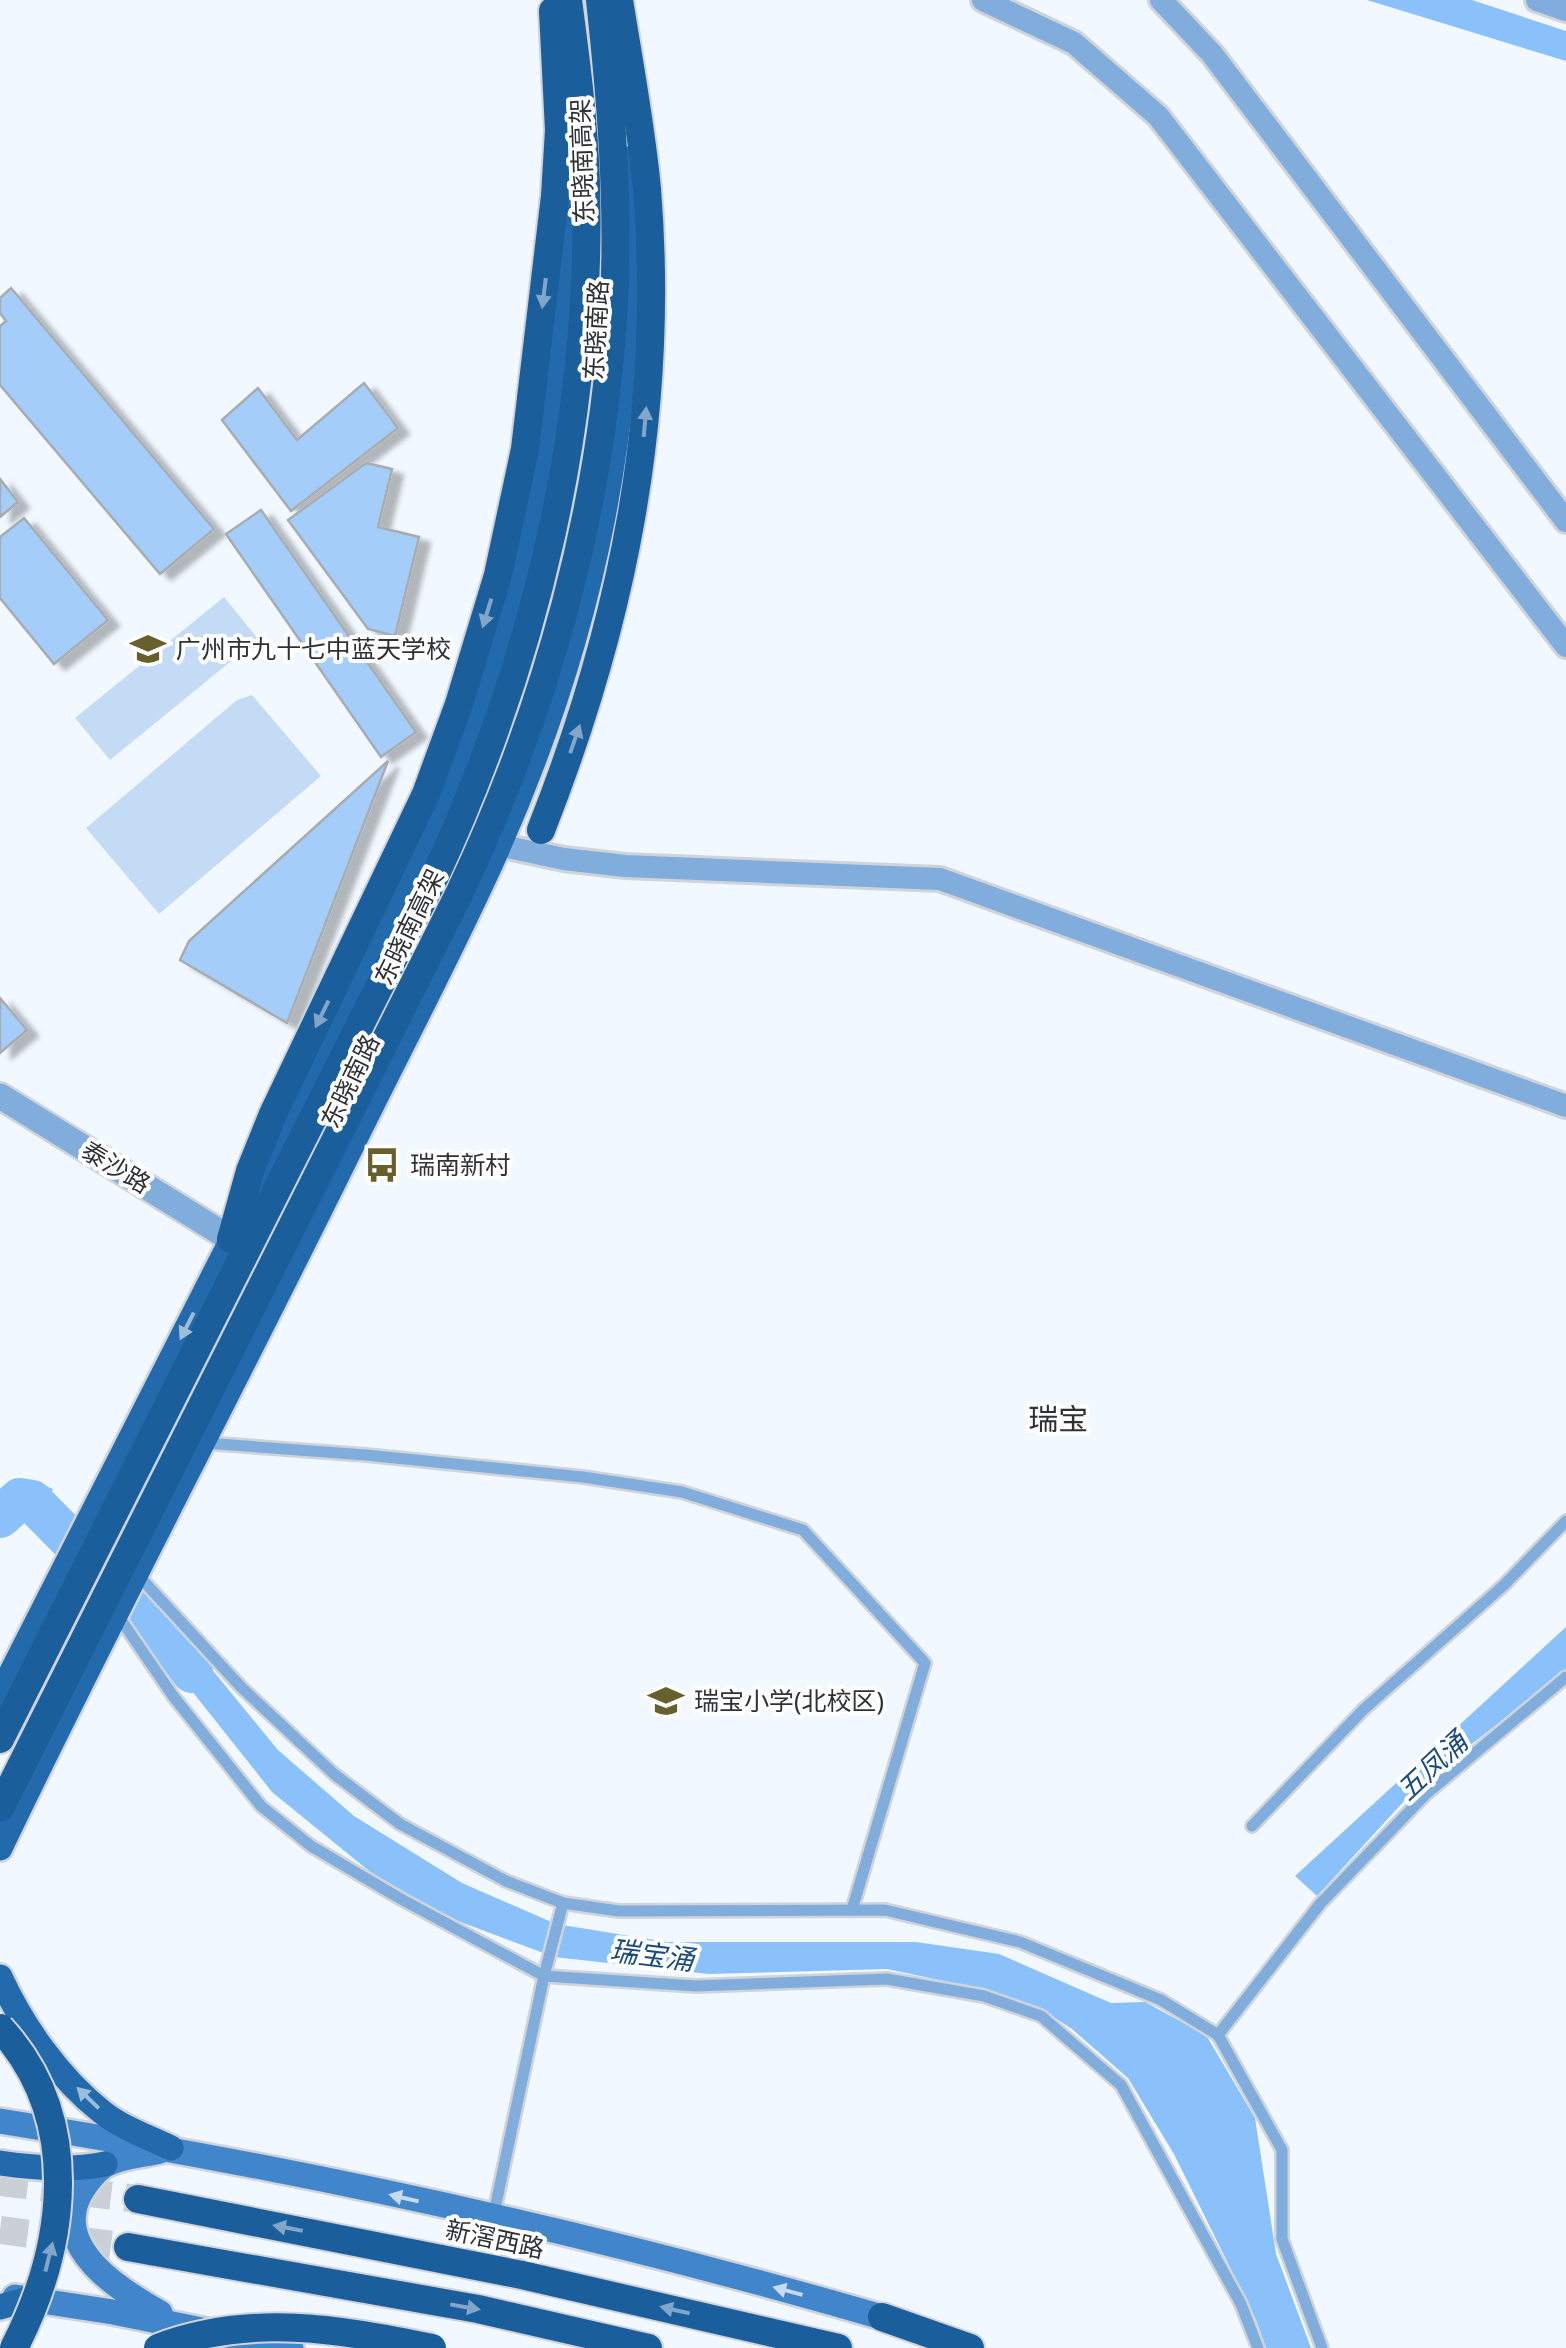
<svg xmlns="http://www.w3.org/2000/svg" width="1566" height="2348" viewBox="0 0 1566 2348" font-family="'Noto Sans','Noto Sans SC',sans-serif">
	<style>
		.green { fill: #c3dbf5 }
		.water { fill: #8bc1fb }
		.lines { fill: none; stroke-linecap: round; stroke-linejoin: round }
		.river { stroke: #8bc1fb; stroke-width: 42 }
		.building { fill: #a5cdf9; stroke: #a7acb3; stroke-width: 2.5; filter: url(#shadow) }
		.trunk-tunnel { stroke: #cbd0d6; stroke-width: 28; stroke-dasharray: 28 14; stroke-linecap: butt }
		.service-casing { stroke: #cfd4da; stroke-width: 16 }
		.minor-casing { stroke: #cfd4da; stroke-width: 28 }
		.tertiary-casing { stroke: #cfd4da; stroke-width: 30 }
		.secondary-casing { stroke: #cfd4da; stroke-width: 30 }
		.primary-casing { stroke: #cfd4da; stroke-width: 30 }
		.trunk-casing { stroke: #cfd4da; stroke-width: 32 }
		.service { stroke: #80addb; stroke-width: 11 }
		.minor { stroke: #80addb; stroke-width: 22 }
		.tertiary { stroke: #80addb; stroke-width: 25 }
		.secondary { stroke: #4186ca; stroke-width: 25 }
		.primary { stroke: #226aac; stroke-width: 25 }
		.trunk { stroke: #1b5e9c; stroke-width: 28 }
		.trunk-bridge-casing { stroke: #cfd4da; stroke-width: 32; stroke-linecap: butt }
		.trunk-bridge { stroke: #1b5e9c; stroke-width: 28 }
		.oneway { fill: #82a6c9 }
		.oneway2 { fill: #9cbcda }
		.oneway3 { fill: #c6dbef }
		.labels { text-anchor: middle; stroke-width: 8; stroke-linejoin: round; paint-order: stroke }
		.street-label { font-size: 25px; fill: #2f3134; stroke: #fff }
		.poi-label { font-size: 25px; fill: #2f3134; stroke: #fff; text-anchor: start }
		.water-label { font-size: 28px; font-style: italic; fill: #1c4c7b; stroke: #fff }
		.quarter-label { font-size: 30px; fill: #2f3134; stroke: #fff }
	</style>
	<defs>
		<filter id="shadow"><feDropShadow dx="11" dy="6" stdDeviation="2.5" flood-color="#0004"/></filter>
	</defs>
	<rect width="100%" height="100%" fill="#f2f8ff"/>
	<!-- green -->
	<g class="green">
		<path d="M224 597 258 639 110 760 75 718Z"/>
		<path d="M252 695 321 776 159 914 86 828 237 700Z"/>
	</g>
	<!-- water -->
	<g class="water">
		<path d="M1367 0H1472L1566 31V61Z"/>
		<path d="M32 1480 53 1489 37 1522 17 1512 0 1536C0 1504 0 1494 32 1480Z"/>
		<path d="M165 1612 278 1750 354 1816 462 1883 556 1924 667 1942H916L999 1954 1111 2003 1145 2002 1206 2035 1255 2118 1276 2254 1311 2348H1266L1256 2320 1174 2154 1128 2078 1072 2029 1041 2009 987 1990 887 1969 709 1974 554 1957 450 1918 374 1875 272 1792 149 1637Z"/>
		<path d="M1566 1627V1670L1417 1787 1317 1896 1295 1876Z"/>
	</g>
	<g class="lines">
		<!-- river -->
		<path class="river" d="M0 1517 20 1499 32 1501 166 1637 192 1672"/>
	</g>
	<!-- building -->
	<g class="building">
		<path d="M11 288 214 529 160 574 0 385V326L6 321 0 313V298Z"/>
		<path d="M364 383 398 428 291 511 222 420 258 388 297 440Z"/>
		<path d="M366 463 392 469 378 527 419 537 395 636 368 629 288 520Z"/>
		<path d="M0 479 18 502 0 517Z"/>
		<path d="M261 510 416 732 381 757 226 534Z"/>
		<path d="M24 518 108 620 54 664 0 598V537Z"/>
		<path d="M388 761 287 1023 180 960 189 941Z"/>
		<path d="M0 998 27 1030 0 1053Z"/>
	</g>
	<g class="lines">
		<!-- trunk-tunnel -->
		<g class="trunk-tunnel">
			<path d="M0 2182 138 2199"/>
			<path d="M0 2230 128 2247"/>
		</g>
		<defs>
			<g id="service">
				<path d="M205 1443 366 1455 583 1477 682 1492 803 1530 925 1663 852 1910"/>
				<path d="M137 1574 241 1687 334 1774 400 1824 506 1881 563 1903 619 1911 885 1910 1020 1942 1161 2000 1218 2035 1320 1904 1426 1794 1566 1677"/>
				<path d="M117 1614 173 1696 261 1806 311 1846 401 1899 544 1976 696 1986 887 1979 984 1996 1041 2016 1121 2085 1241 2304 1258 2348"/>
				<path d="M1252 1826 1363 1710 1504 1585 1566 1521"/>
				<path d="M1218 2035 1282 2150V2239L1322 2348"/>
				<path d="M493 2218 544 1976 563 1903"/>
			</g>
			<g id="minor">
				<path d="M983 0 1074 43 1158 116 1566 646"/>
				<path d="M1161 0 1212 54 1566 521"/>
				<path d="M1537 0 1566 10"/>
				<path d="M498 845 564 859 625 866 940 879 1566 1106"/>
			</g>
			<path id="tertiary" d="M0 1096 231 1239"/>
			<g id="secondary">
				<path d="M0 2121C304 2169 607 2236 902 2323"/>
				<path d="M160 2151C143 2155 123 2156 107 2164 98 2168 87 2182 81 2192 49 2247 121 2291 160 2313"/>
				<path d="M15 2297 113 2312 291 2348"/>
			</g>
			<g id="primary">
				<path d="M0 1695 327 1053 442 815 467 755 516 602 547 458 567 309 570 149"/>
				<path d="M0 1848C115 1608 240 1374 357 1135 402 1044 449 955 491 863 594 636 640 408 627 159"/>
				<path d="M0 1977C23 2027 59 2078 102 2112 122 2128 148 2137 171 2148"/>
				<path d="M0 2163C35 2168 70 2171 105 2164"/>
				<path d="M0 2307 28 2299"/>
			</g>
			<g id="trunk">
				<path d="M541 830C623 622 665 413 647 189 641 125 629 63 619 0"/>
				<path d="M231 1239 250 1171 273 1114 426 794 459 704 498 575 525 449 555 196 559 130 553 11"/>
				<path d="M0 1739 435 876C535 661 593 420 586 182 584 121 576 61 568 0"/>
				<path d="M0 1808 460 892C547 708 603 506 614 302 619 202 611 100 600 0"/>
				<path d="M138 2199 522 2275 838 2348"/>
				<path d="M128 2247 478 2309 648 2348"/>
				<path d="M882 2317 970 2348"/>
			</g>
		</defs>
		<!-- service casing -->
		<use href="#service" class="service-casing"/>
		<!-- minor casing -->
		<use href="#minor" class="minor-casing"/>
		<!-- tertiary casing -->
		<use href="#tertiary" class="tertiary-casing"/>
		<!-- secondary casing -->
		<use href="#secondary" class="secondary-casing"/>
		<!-- primary casing -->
		<use href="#primary" class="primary-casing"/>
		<!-- trunk casing -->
		<use href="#trunk" class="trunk-casing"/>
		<!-- service -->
		<use href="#service" class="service"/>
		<!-- minor -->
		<use href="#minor" class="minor"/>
		<!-- tertiary -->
		<use href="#tertiary" class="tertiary"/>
		<!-- secondary -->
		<use href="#secondary" class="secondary"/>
		<!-- primary -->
		<use href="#primary" class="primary"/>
		<!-- trunk -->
		<use href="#trunk" class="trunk"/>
		<defs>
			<g id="trunk-bridge">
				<path d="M0 2028C84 2119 66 2247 14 2348"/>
				<path d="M158 2348C249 2313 340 2329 432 2348"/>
			</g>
		</defs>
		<!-- trunk-bridge casing -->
		<use href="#trunk-bridge" class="trunk-bridge-casing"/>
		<!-- trunk-bridge -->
		<use href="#trunk-bridge" class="trunk-bridge"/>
	</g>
	<!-- one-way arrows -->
	<defs><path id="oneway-solid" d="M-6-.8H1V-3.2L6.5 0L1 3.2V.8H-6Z" transform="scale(2.5)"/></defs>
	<g class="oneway">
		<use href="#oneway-solid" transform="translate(544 293) rotate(97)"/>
		<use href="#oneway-solid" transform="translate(645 422) rotate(-85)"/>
		<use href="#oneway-solid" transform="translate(487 613) rotate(107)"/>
		<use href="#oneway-solid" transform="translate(575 739) rotate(-71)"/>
		<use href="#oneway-solid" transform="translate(322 1014) rotate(116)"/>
		<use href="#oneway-solid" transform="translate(288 2228) rotate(-169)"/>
		<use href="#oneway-solid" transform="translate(49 2257) rotate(-76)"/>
		<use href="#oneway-solid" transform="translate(465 2307) rotate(10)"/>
		<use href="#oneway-solid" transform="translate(675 2310) rotate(-167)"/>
	</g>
	<g class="oneway2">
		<use href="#oneway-solid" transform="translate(187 1326) rotate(117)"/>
		<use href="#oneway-solid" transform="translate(88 2098) rotate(-136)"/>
	</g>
	<g class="oneway3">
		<use href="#oneway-solid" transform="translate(404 2198) rotate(-167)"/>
		<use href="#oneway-solid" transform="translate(788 2291) rotate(-165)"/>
	</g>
	<!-- icons -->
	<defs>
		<symbol id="school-bare" viewBox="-9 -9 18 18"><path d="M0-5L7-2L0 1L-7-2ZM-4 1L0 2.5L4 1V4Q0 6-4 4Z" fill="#675f2c" stroke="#fff" stroke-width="2.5" paint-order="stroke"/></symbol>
		<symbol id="bus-bare" viewBox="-9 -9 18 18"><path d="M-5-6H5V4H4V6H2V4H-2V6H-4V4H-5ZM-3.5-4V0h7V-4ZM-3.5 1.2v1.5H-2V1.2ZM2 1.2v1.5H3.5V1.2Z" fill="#675f2c" stroke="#fff" stroke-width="2.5" paint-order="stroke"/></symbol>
	</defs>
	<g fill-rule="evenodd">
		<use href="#school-bare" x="123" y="624" width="50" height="50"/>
		<use href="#bus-bare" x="357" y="1140" width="50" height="50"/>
		<use href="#school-bare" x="641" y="1676" width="50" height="50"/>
	</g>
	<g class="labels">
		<!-- street labels -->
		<g class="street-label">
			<text transform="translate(582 161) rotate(-92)" y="9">东晓南高架</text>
			<text transform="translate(596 330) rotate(-87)" y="9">东晓南路</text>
			<text transform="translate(409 927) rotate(-64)" y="9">东晓南高架</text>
			<text transform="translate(350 1081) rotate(-64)" y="9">东晓南路</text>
			<text transform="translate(116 1167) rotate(31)" y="9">泰沙路</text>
			<text transform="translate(495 2239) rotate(12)" y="9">新滘西路</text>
		</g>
		<!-- poi labels -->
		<g class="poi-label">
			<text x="176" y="658">广州市九十七中蓝天学校</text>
			<text x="410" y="1174">瑞南新村</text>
			<text x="694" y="1710">瑞宝小学(北校区)</text>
		</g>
		<!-- water labels -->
		<g class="water-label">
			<text transform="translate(1432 1766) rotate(-43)" y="10">五凤涌</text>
			<text transform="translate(652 1955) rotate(7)" y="10">瑞宝涌</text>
		</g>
		<!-- quarter labels -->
		<g class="quarter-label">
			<text x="1058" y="1430">瑞宝</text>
		</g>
	</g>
</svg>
